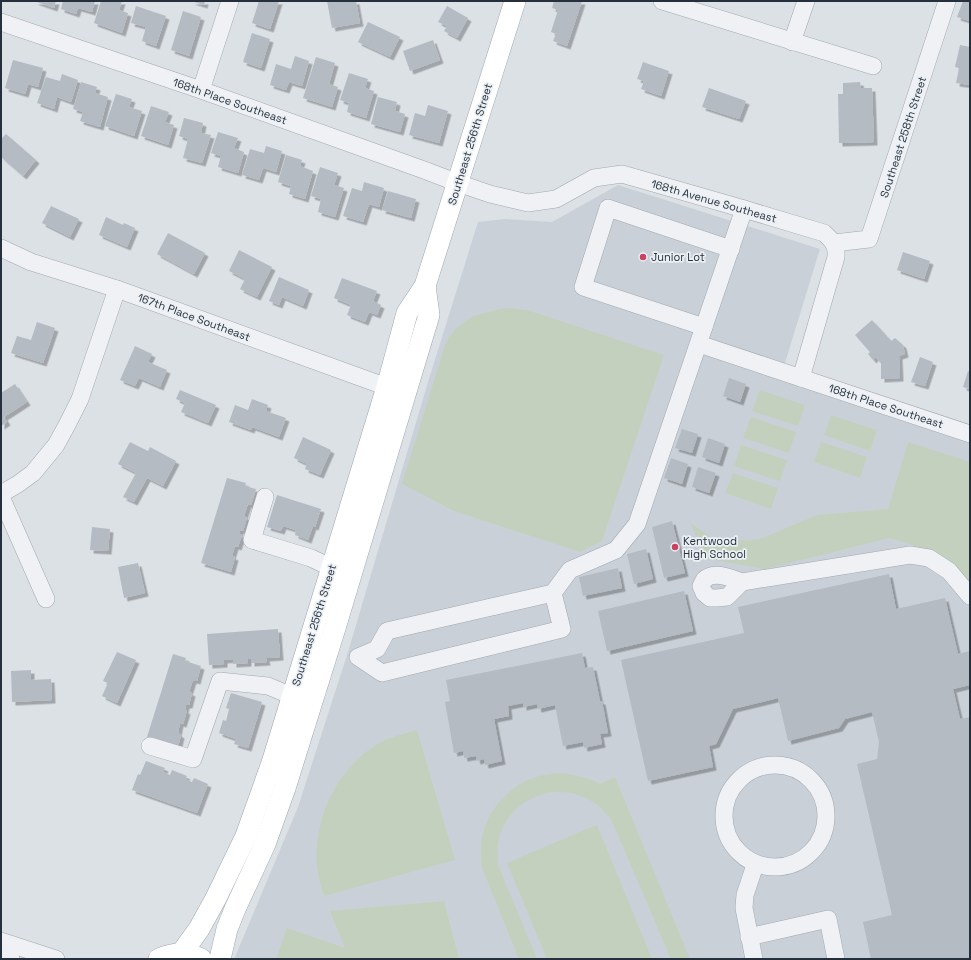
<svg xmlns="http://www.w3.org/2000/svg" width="971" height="960" viewBox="0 0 971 960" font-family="'Space Grotesk',sans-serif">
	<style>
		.built { fill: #cad0d8 }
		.green { fill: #c4d0be }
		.building { fill: #b4bbc3; filter: url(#shadow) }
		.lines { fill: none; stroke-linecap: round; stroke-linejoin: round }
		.minor-casing { stroke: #a2a8b0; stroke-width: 18 }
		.major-casing { stroke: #9ca6b2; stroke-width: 22 }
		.minor { stroke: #eff1f5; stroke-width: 17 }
		.major { stroke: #fff; stroke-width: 21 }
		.poi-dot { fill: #cb4261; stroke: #ebf0f4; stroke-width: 1.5 }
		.labels { text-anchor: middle; stroke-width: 3.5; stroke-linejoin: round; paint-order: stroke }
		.street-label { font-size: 11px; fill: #26303c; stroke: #ebf0f4 }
		.poi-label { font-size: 11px; fill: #26303c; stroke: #ebf0f4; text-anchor: start }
	</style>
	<defs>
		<filter id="shadow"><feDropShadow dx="3.5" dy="3.5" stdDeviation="0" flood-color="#0004"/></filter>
	</defs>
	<rect width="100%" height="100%" fill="#dce1e6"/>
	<!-- built -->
	<path class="built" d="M618 185 820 249 780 379 970 442V959H235V957L298 807 348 652 428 382 478 222 505 219 552 222Z"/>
	<!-- green -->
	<g class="green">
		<path d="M510 308 527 310 664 355 602 541 580 552 454 511 402 484 445 345 449 337 456 328 473 316 500 309Z"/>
		<path d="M760 390 805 405 798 426 752 411Z"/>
		<path d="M831 415 877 430 870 451 824 435Z"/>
		<path d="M751 417 796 432 789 453 743 438Z"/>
		<path d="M821 442 867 457 860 478 814 462Z"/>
		<path d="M908 442 970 462V591L938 553 890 538 765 569 708 559 690 523 719 542 760 539 817 515 888 509Z"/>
		<path d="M741 445 787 460 780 481 734 466Z"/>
		<path d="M733 473 778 488 771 509 725 493Z"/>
		<path d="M417 730 455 860 324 896C321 886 318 876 317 866 313 816 339 763 385 740 395 736 406 733 417 730Z"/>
		<path d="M561 773C575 775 587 777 600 784L615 777 690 959H671L611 819C605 813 600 806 593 802 561 781 518 794 502 829 497 840 497 853 498 865L537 959H519L482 868C481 857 480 847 482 837 487 812 506 789 530 779 540 775 550 774 561 773Z"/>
		<path d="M596 825H597L652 959H547L507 863Z"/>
		<path d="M444 901 459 959H276L287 928 345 948 330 911Z"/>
	</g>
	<!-- building -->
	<g class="building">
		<path d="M34 1H56L54 8Z"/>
		<path d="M63 1H95L92 12 78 8 76 14 61 9Z"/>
		<path d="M101 1H122L119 10 128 13 122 33 94 23Z"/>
		<path d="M191 1H205L204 5Z"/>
		<path d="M259 1H279L270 29 252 23Z"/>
		<path d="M327 1H356L360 23 332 28Z"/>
		<path d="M554 1H582L567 46 553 41 556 34 551 32 558 10 552 8Z"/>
		<path d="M963 1H970V21L957 17Z"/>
		<path d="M136 6 166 16 156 46 142 41 146 27 131 23Z"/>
		<path d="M447 6 468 18 457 38 444 31 447 26 438 22Z"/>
		<path d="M183 11 201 17 189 56 171 50Z"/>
		<path d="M368 22 400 37 390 57 358 42Z"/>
		<path d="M252 33 270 39 261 68 243 62Z"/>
		<path d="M433 40 440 60 410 71 403 51Z"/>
		<path d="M960 45 970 47V85L956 83 959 68 955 67Z"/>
		<path d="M295 56 309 61 302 86 289 82 286 90 270 85 276 64 291 69Z"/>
		<path d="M316 57 335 63 329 84 338 87 332 107 303 98Z"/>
		<path d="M13 60 43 68 38 87 28 84 25 94 5 88Z"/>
		<path d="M643 62 669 71 661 96 641 89 644 81 637 79Z"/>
		<path d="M349 73 368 79 365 88 374 91 366 118 347 112 349 103 340 100Z"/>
		<path d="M62 74 78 80 71 102 57 97 54 109 37 103 46 77 60 81Z"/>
		<path d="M81 82 97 87 95 93 108 97 100 127 80 121 83 112 73 109Z"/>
		<path d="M860 82 861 88H872L874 142 839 143 838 94H843V83Z"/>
		<path d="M709 88 746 101 739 119 702 107Z"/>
		<path d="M116 94 132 99 129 107 142 111 134 136 105 126Z"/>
		<path d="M378 97 397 102 395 111 405 114 400 132 371 124Z"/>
		<path d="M428 105 448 111 439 143 409 135 415 113 425 116Z"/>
		<path d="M151 106 169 112 165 122 174 125 168 145 141 136Z"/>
		<path d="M184 118 203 123 201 133 211 135 202 163 183 158 188 139 179 136Z"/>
		<path d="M218 132 238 138 234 148 244 152 238 173 218 167 221 156 211 153Z"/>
		<path d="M6 134 36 160 23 176 1 157V139Z"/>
		<path d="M266 146 282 151 276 172 263 168 259 180 242 175 250 149 264 153Z"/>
		<path d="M286 155 302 160 300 166 313 171 305 199 289 194 291 186 278 182Z"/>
		<path d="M320 167 338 173 334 185 344 188 335 217 318 212 321 199 311 196Z"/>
		<path d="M364 182 384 188 379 207 369 204 363 222 343 216 352 188 362 191Z"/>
		<path d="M388 191 416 199 411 218 382 210Z"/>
		<path d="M51 206 79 219 70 237 42 223Z"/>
		<path d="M106 217 123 225 124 223 135 228 127 247 99 235Z"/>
		<path d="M168 233 205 253 194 274 157 254Z"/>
		<path d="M239 250 272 267 257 297 240 289 245 279 229 271Z"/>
		<path d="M903 252 930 261 924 279 897 270Z"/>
		<path d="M279 277 309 290 303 306 282 297 279 305 269 301Z"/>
		<path d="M342 278 377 291 373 301 381 305 377 315 369 312 365 322 347 315 351 305 334 298Z"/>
		<path d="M872 320 891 341 895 338 903 345 905 354 899 356 900 378 881 379V363L875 357 873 360 868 354 870 352 855 335Z"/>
		<path d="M37 322 55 328 43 363 11 353 17 336 31 340Z"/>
		<path d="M135 346 152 354 148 362 167 370 160 387 139 378 135 386 120 380Z"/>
		<path d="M920 357 933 362 925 386 911 382Z"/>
		<path d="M968 371 970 372V389L963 387Z"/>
		<path d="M729 378 746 384 740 402 723 396Z"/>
		<path d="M15 384 27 402 4 417 7 422 1 426V393Z"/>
		<path d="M180 390 216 405 208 423 181 412 185 403 176 399Z"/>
		<path d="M252 399 268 405 266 411 286 418 279 437 252 427 251 430 229 422 235 405 248 410Z"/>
		<path d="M682 429 698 434 692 453 675 448Z"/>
		<path d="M303 437 331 450 320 475 305 469 307 464 294 458Z"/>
		<path d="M708 438 725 444 719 463 702 457Z"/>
		<path d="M130 442 148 451 150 447 176 461 163 486 147 478 134 502 123 497 136 473 118 464Z"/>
		<path d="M671 458 688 464 682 484 664 478Z"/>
		<path d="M698 467 716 473 709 493 692 487Z"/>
		<path d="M227 478 246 483 245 486 256 489 251 505 248 504 244 516 247 518 243 531 240 530 239 534 242 535 238 547 235 546 232 556 235 557 231 572 201 563Z"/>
		<path d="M277 495 321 509 315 527 313 526 308 540 295 535 296 530 283 526 281 531 267 527Z"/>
		<path d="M672 521 685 573 664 578 652 527Z"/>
		<path d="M92 527 110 529 108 551 90 550Z"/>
		<path d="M646 549 653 579 634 584 627 554Z"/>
		<path d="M138 563 145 593 124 598 118 567Z"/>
		<path d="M618 568 622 588 583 596 579 577Z"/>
		<path d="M889 574 896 609 945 598 958 654 969 651 970 653V685L953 689 960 719 970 717V957L963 959H871L863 922 892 915 857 764 877 759 879 742 872 712 845 719 839 728 788 741 778 698 733 709 716 744 709 746 713 767 648 781 621 660 744 633 738 607Z"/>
		<path d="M684 591 693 631 607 651 598 611Z"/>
		<path d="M278 629 280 657 266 658 267 662 251 663V659H248V663L233 664V659L224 660V664L209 665 207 634Z"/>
		<path d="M117 652 136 660 117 703 102 696 108 683 103 681Z"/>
		<path d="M582 653 585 668 593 667 600 701H602L608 733 600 734 602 744 584 748 583 742 563 746 555 705 538 709 537 704 523 707V703L508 706 509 716 494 719 502 761 485 765 484 759 477 761 476 756 464 758 463 751 454 753 445 702 450 701 446 680Z"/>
		<path d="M173 654 186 658 185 661 201 666 197 681 193 680 189 692 192 693 189 705H186L185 710 187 711 183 724 180 723 178 733 181 735 178 747 147 737Z"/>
		<path d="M31 670V680L51 679 52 700 12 702 11 671Z"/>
		<path d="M231 693 262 702 248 748 234 744 236 739 219 733 223 720 226 721 229 709 226 708Z"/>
		<path d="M146 761 165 768 163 772 170 775 172 770 187 776 185 779 192 782 194 778 208 784 197 813 132 790 138 774 140 775Z"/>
	</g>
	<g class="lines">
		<defs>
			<g id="minor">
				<path d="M662 1 873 66"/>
				<path d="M1 22 201 90 424 170 458 183 490 194 528 203 556 199 594 178 622 174 744 209 824 233C833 241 837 246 836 257L801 378"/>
				<path d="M792 42 806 1"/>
				<path d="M201 90 230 1"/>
				<path d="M834 243 869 239 947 1"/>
				<path d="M1 248 31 262 117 289 387 387"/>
				<path d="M704 327 583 287 608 208 731 249"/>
				<path d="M699 344 970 434"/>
				<path d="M1 494 18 484 33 473 56 445 68 423 80 399 117 289"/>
				<path d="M1 497 46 599"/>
				<path d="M265 497 252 540 311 558 332 568 338 578"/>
				<path d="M742 582 727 597 717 598H710L704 593 701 586C702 584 703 582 704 580 713 570 731 578 742 582L910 555 929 558 949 571 970 596"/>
				<path d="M553 593 562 629 382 673 358 657 377 649 387 631Z"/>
				<path d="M553 593 570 570 616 550 637 524 744 209"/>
				<path d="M150 746 193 759 220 681 268 686 292 696"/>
				<circle cx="775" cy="816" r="51"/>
				<path d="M749 937 828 919 836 959"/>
				<path d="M1 941 56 959"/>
				<path d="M1 956 11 959"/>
				<path d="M754 959 744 908 745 895 755 865"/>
			</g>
			<g id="major">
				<path d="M181 954 199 929 216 898 246 836 272 763 307 649 387 387 407 313 425 286 515 1"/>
				<path d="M159 959C173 953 187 952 201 959"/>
				<path d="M220 959 227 929 235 909 265 844 285 788 335 628 429 315 425 286"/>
			</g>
		</defs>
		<!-- minor casing -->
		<use href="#minor" class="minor-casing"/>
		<!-- major casing -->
		<use href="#major" class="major-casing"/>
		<!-- minor -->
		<use href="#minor" class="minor"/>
		<!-- major -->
		<use href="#major" class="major"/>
	</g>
	<!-- markers -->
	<g class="poi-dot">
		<circle cx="643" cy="257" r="4"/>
		<circle cx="675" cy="547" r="4"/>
	</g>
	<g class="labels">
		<!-- street labels -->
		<g class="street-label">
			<text transform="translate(230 101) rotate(19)" y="4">168th Place Southeast</text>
			<text transform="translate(903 137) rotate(-72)" y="4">Southeast 258th Street</text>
			<text transform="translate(470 144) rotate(-73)" y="4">Southeast 256th Street</text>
			<text transform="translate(714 201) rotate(16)" y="4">168th Avenue Southeast</text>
			<text transform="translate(194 317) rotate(20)" y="4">167th Place Southeast</text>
			<text transform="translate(886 406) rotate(18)" y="4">168th Place Southeast</text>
			<text transform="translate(314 625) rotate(-73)" y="4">Southeast 256th Street</text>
		</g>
		<!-- poi labels -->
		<g class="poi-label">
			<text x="651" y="261">Junior Lot</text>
			<text x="683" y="545">Kentwood<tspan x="683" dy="13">High School</tspan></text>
		</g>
	</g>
	<!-- border -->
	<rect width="971" height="960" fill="none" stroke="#26303c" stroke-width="4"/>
</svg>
